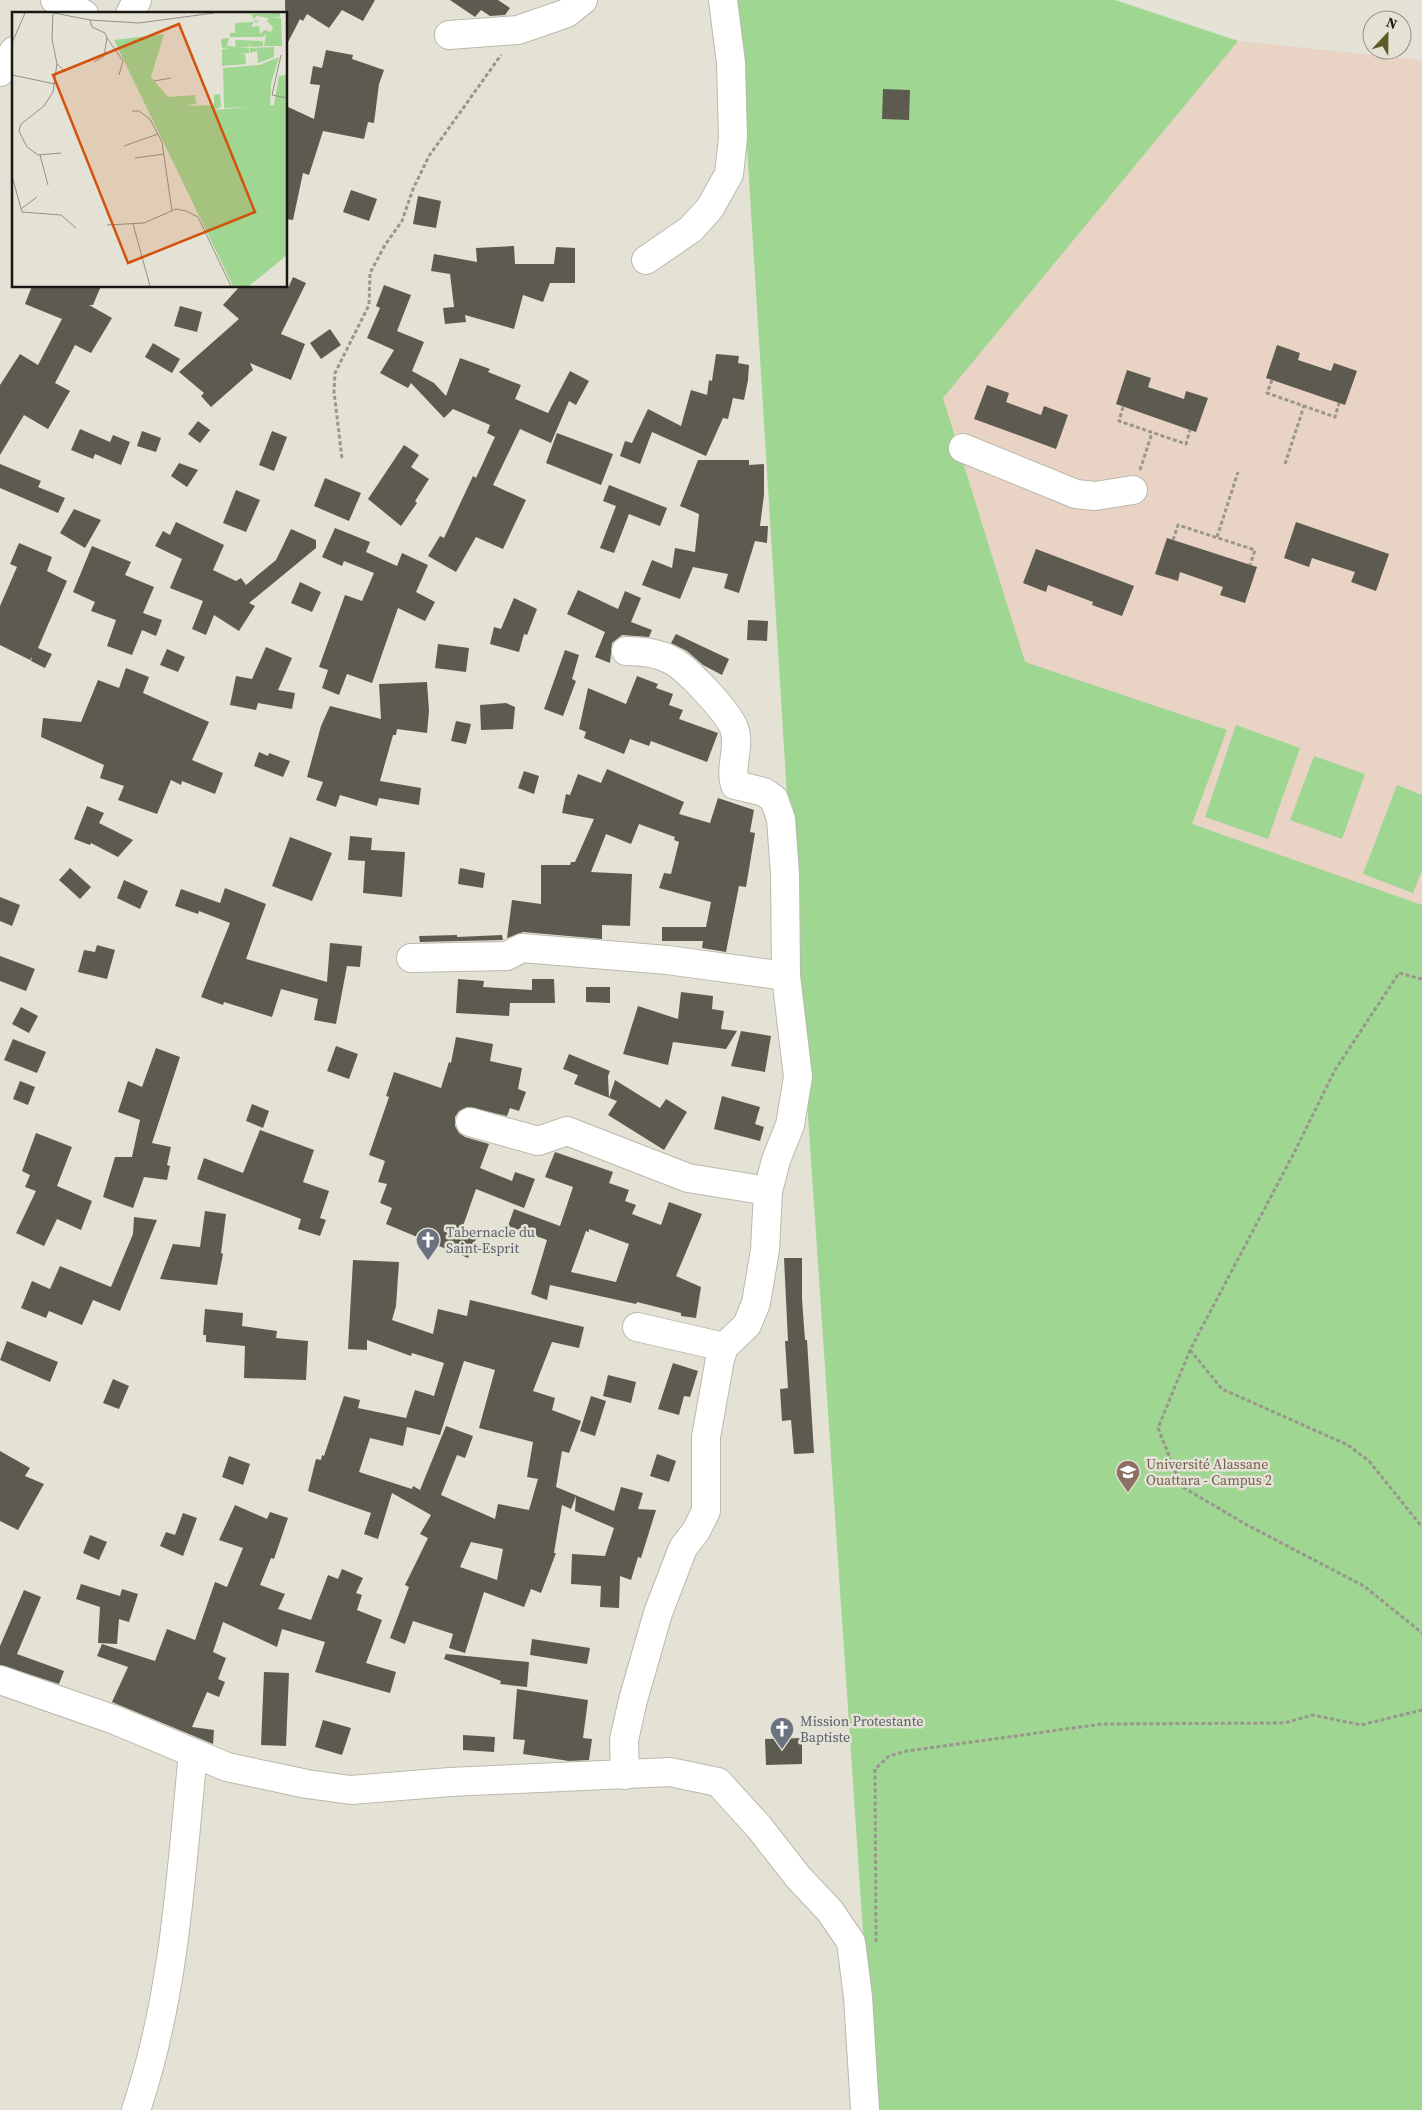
<svg xmlns="http://www.w3.org/2000/svg" width="1422" height="2110" viewBox="0 0 1422 2110" font-family="'Source Serif 4',serif">
	<style>
		.education { fill: #e8d3c5 }
		.green { fill: #9ed692 }
		.building { fill: #5d5b4f; fill-rule: evenodd }
		.lines { fill: none; stroke-linecap: round; stroke-linejoin: round }
		.minor-casing { stroke: #bbb9ac; stroke-width: 30 }
		.path { stroke: #99978d; stroke-width: 3; stroke-dasharray: 4 2.5; stroke-linecap: butt }
		.minor { stroke: #fff; stroke-width: 28 }
		.labels { text-anchor: middle; stroke-width: 5; stroke-linejoin: round; paint-order: stroke }
		.worship-label { font-size: 14px; fill: #5b616d; stroke: #e4e2d4; text-anchor: start }
		.education-label { font-size: 14px; fill: #785e54; stroke: #e4e2d4; text-anchor: start }
		.inset-road { fill: none; stroke: #929187; stroke-width: 1 }
		.view { fill: #d3520d; fill-opacity: 0.15; stroke: #d3520d; stroke-width: 2.5 }
		.inset-edge { fill: none; stroke: #181713; stroke-width: 2.5 }
	</style>
	<rect width="100%" height="100%" fill="#e4e2d4"/>
	<!-- education -->
	<path class="education" d="M738 0H1115L1238 41 1422 60V2110Z"/>
	<!-- green -->
	<g class="green">
		<path d="M738 0H1115L1238 41 943 398 1025 662 1227 730 1192 824 1422 905V2110H875L792 877Z"/>
		<path d="M1236 725 1300 748 1268 839 1205 817Z"/>
		<path d="M1314 756 1365 774 1342 839 1290 820Z"/>
		<path d="M1397 785 1422 795V870L1413 893 1363 874Z"/>
	</g>
	<!-- building -->
	<g class="building">
		<path d="M285 0H375L363 21 342 10 329 28 307 14 303 21 300 19 286 46Z"/>
		<path d="M450 0H498L510 8 505 15 490 16 481 10 475 17Z"/>
		<path d="M326 50 353 55 352 59 384 70 379 84 374 123 368 122 364 139 323 131 309 175 303 173 293 220 286 219V106L314 119 320 85 310 84 313 66 322 68Z"/>
		<path d="M883 89 910 90 909 120 882 119Z"/>
		<path d="M351 190 377 199 369 221 343 212Z"/>
		<path d="M418 196 441 201 436 228 413 224Z"/>
		<path d="M514 246 515 264H554L556 247 575 248V283H550L543 302 523 295 514 329 465 315 466 322 445 324 443 308 454 307 450 274 431 271 434 254 477 262 476 248Z"/>
		<path d="M293 277 306 283 281 334 305 344 291 380 250 363 253 370 211 407 201 396 204 393 179 372 239 319 223 305 240 286H289Z"/>
		<path d="M384 285 411 295 397 331 424 342 412 371 434 383 446 396 460 358 490 369 488 372 521 385 515 399 548 413 570 371 589 381 576 405 569 401 551 443 520 429 493 485 526 500 503 549 476 537 456 572 428 556 440 536 444 538 473 476 476 478 495 437 487 433 490 425 453 409 444 418 411 383 408 388 380 373 394 350 367 338 380 308 376 306Z"/>
		<path d="M32 286H101L93 305H89L112 318 91 353 75 345 55 383 70 391 48 429 24 415 0 455V385L20 354 38 365 62 319 25 304Z"/>
		<path d="M180 306 202 312 197 332 174 326Z"/>
		<path d="M330 329 341 345 321 359 310 343Z"/>
		<path d="M153 343 180 359 172 373 145 357Z"/>
		<path d="M1277 345 1300 353 1298 360 1331 371 1334 363 1357 371 1345 405 1266 378Z"/>
		<path d="M716 354 739 356 738 363 749 365 748 380 744 400 733 398 728 419 723 418 706 456 652 432 640 464 620 456 625 441 632 443 648 409 681 426 691 390 707 395 709 380 712 381Z"/>
		<path d="M1127 370 1151 378 1148 387 1184 399 1186 391 1208 398 1196 432 1116 404Z"/>
		<path d="M987 385 1009 393 1006 402 1041 415 1044 406 1068 415 1056 449 974 419Z"/>
		<path d="M198 421 210 430 200 443 188 434Z"/>
		<path d="M80 429 110 442 113 435 130 442 121 465 95 454 93 459 71 450Z"/>
		<path d="M142 431 161 438 156 452 137 446Z"/>
		<path d="M272 431 287 437 274 471 259 465Z"/>
		<path d="M557 433 613 454 601 485 546 463Z"/>
		<path d="M404 445 419 455 411 467 429 479 415 501 417 503 401 526 368 499Z"/>
		<path d="M698 460H749V465L764 464V495L760 526H768L767 543 755 541 739 593 724 588 728 574 693 567 680 599 642 585 652 560 672 568 675 548 695 552 699 514 680 506Z"/>
		<path d="M179 463 198 470 187 487 171 476Z"/>
		<path d="M0 464 41 481 38 487 65 498 58 513 0 488Z"/>
		<path d="M325 478 361 493 349 521 314 506Z"/>
		<path d="M609 485 667 508 660 526 629 514 614 553 600 548 616 506 603 501Z"/>
		<path d="M236 490 260 500 246 532 223 523Z"/>
		<path d="M74 509 101 520 85 548 60 533Z"/>
		<path d="M176 522 224 545 213 570 236 581 241 578 246 585 276 560 291 529 316 540V548L249 603 255 606 239 631 214 615 206 635 192 629 203 601 170 588 182 559 155 546 163 531 170 535Z"/>
		<path d="M1296 522 1389 554 1376 591 1351 582 1355 572 1333 565 1312 558 1309 567 1284 558Z"/>
		<path d="M335 528 370 542 366 552 397 566 402 553 428 565 416 592 435 602 425 621 398 608 372 683 347 674 339 695 322 688 328 670 319 667 345 595 362 601 374 573 344 561 342 566 322 557Z"/>
		<path d="M1167 538 1257 567 1245 603 1220 595 1223 587 1180 572 1178 581 1155 574Z"/>
		<path d="M19 543 52 557 47 571 67 581 38 648 52 654 45 668 31 661 32 657 30 660 0 645V606L17 567 10 564Z"/>
		<path d="M92 546 131 562 125 575 154 587 143 613 162 620 156 636 142 630 132 655 107 646 116 620 91 611 95 602 73 592Z"/>
		<path d="M1036 549 1134 586 1122 616 1092 605 1093 602 1048 585 1046 592 1023 583Z"/>
		<path d="M300 582 321 592 312 612 291 603Z"/>
		<path d="M578 590 618 609 625 591 641 598 631 622 652 630 649 637 622 635 612 643 610 663 595 657 605 632 567 614Z"/>
		<path d="M514 598 537 609 527 635 524 634 519 652 490 644 494 627 501 629Z"/>
		<path d="M748 620 768 621 767 641 747 640Z"/>
		<path d="M676 634 729 659 722 675 703 665 687 651 671 643Z"/>
		<path d="M438 644 469 648 466 672 435 668Z"/>
		<path d="M266 647 292 658 278 690 295 693 292 709 258 703 256 710 230 705 236 676 252 679Z"/>
		<path d="M167 649 185 657 178 672 160 665Z"/>
		<path d="M565 650 579 655 572 679 576 681 563 716 544 709Z"/>
		<path d="M126 668 149 677 143 693 209 722 192 760 223 773 215 794 182 781 181 785 171 780 157 814 118 800 124 786 100 778 104 765 41 737 43 718 81 722 98 680 119 688Z"/>
		<path d="M637 676 658 684 656 688 673 694 669 705 683 710 679 719 718 733 707 762 651 741 649 746 630 739 624 754 584 738 586 732 579 729 588 688 626 704Z"/>
		<path d="M427 682 429 711 427 733 397 729 396 735H393L380 781 421 788 419 805 379 798 377 806 340 795 336 807 316 800 323 782 307 777 321 726 330 706 381 719 379 684Z"/>
		<path d="M506 703 515 707 513 729 481 730 480 705Z"/>
		<path d="M456 721 471 724 466 744 451 741Z"/>
		<path d="M259 752 268 756 269 753 290 761 283 777 254 766Z"/>
		<path d="M607 769 684 802 679 814 710 823 718 798 754 810 750 832 755 833 746 887 739 886 726 952 702 948 703 941H662V927H706L711 902 659 888 664 873 671 874 679 842 674 840 675 837 639 824 631 844 606 834 591 872 632 874 630 926 602 925V939L523 932 507 938 512 900 541 904V865H570L571 862H575L594 819 562 813 566 794 570 795 578 774 601 783Z"/>
		<path d="M524 771 539 776 534 794 518 788Z"/>
		<path d="M87 806 104 813 99 823 133 840 118 857 91 843 90 845 74 839Z"/>
		<path d="M350 836 372 838 371 850 405 852 402 897 363 893 365 861 348 860Z"/>
		<path d="M290 837 332 853 312 901 272 886Z"/>
		<path d="M70 868 91 887 80 899 59 880Z"/>
		<path d="M460 868 485 873 483 888 458 884Z"/>
		<path d="M124 880 148 891 140 909 117 898Z"/>
		<path d="M225 888 266 904 246 959 327 982 330 943 362 946 360 967 347 966 336 1024 314 1020 318 999 281 989 272 1017 224 1002 223 1005 201 997 230 923 199 911 198 914 175 906 181 889 220 903Z"/>
		<path d="M0 897 20 905 12 926 0 921Z"/>
		<path d="M457 935V937L502 935 503 940 420 942 419 936Z"/>
		<path d="M97 945 115 950 107 979 78 972 84 950 95 952Z"/>
		<path d="M0 956 35 969 26 991 0 981Z"/>
		<path d="M458 979 484 981 483 987 532 990V979H554L555 1003H510L509 1016 456 1013Z"/>
		<path d="M586 987H610V1003L586 1002Z"/>
		<path d="M681 992 713 996 712 1009 724 1011 721 1029 737 1031 726 1049 673 1042 668 1065 623 1054 638 1006 678 1019Z"/>
		<path d="M21 1007 38 1016 29 1033 12 1024Z"/>
		<path d="M741 1031 771 1036 765 1072 731 1066Z"/>
		<path d="M456 1037 493 1044 490 1061 522 1068 518 1089 526 1092 519 1111 510 1108 507 1116 467 1107 459 1111 455 1117V1126L459 1133 465 1137 489 1144 480 1168 512 1181 515 1172 535 1179 524 1208 476 1189 463 1226 466 1227 463 1234 476 1239 468 1258 386 1224 392 1208 380 1203 387 1184 378 1182 385 1161 369 1155 389 1097 386 1096 394 1072 441 1088 449 1062 451 1063Z"/>
		<path d="M13 1039 46 1052 37 1073 4 1060Z"/>
		<path d="M336 1046 358 1054 349 1079 327 1071Z"/>
		<path d="M156 1048 180 1057 152 1143 171 1147 167 1165 170 1166 167 1180 144 1177 133 1208 103 1197 115 1157H132L140 1120 118 1112 128 1081 142 1087Z"/>
		<path d="M569 1054 610 1071 608 1076 609 1098 615 1080 660 1108 666 1099 687 1112 664 1150 608 1115 617 1101 574 1084 578 1075 563 1069Z"/>
		<path d="M20 1081 35 1087 28 1105 13 1099Z"/>
		<path d="M722 1096 760 1107 755 1124 764 1127 760 1141 714 1129Z"/>
		<path d="M252 1104 269 1111 263 1128 246 1121Z"/>
		<path d="M260 1130 314 1150 303 1182 329 1191 320 1218 326 1220 320 1236 298 1229 301 1219 197 1179 204 1158 243 1173Z"/>
		<path d="M36 1133 72 1147 57 1186 92 1201 81 1230 57 1219 44 1246 16 1233 36 1191 25 1187 30 1175 22 1171Z"/>
		<path d="M555 1152 613 1172 609 1183 629 1190 625 1201 636 1205 632 1214 661 1225 669 1202 702 1214 676 1276 701 1287 696 1318 681 1316V1313L637 1302 636 1304 550 1285 547 1300 531 1294 547 1240 508 1226 514 1209 560 1226 573 1187 545 1177ZM589 1229 629 1244 616 1282 571 1272 586 1231 589 1232Z"/>
		<path d="M205 1211 226 1214 221 1253 223 1254 217 1285 160 1279 173 1244 200 1247Z"/>
		<path d="M134 1217 157 1220 120 1311 93 1300 82 1325 49 1311 46 1318 21 1308 32 1281 50 1289 60 1266 111 1287 133 1234Z"/>
		<path d="M784 1258H802V1299L805 1340H807L814 1453 794 1454 791 1420 782 1421 780 1389 788 1388 785 1341H788Z"/>
		<path d="M353 1260 399 1262 396 1306 392 1320 433 1334 438 1309 467 1316 470 1300 584 1327 579 1348 552 1342 533 1391 555 1398 552 1410 581 1421 569 1453 562 1451 556 1487 614 1511 621 1487 643 1493 638 1509 656 1510 641 1558 638 1557 631 1580 620 1576 619 1608 600 1607 601 1586 571 1584 572 1554 605 1556 614 1528 575 1511 576 1496 571 1509 562 1505 554 1553H556L541 1593 531 1589 524 1607 484 1592 465 1653 449 1648 453 1634 413 1621 405 1644 390 1638 409 1587 405 1585 428 1538 420 1534 431 1515 392 1493 378 1539 364 1534 371 1513 308 1491 316 1459 321 1460 322 1455 324 1456 344 1396 360 1400 358 1408 406 1418 415 1390 434 1396 444 1363 412 1353 411 1356 367 1340V1350L348 1349ZM464 1361 495 1370 479 1428 533 1442 527 1477 538 1479 529 1510 498 1504 495 1519 441 1495 457 1455 465 1458 473 1436 446 1426 420 1490 413 1486 412 1489 359 1472 370 1438 403 1446 407 1427 440 1435ZM471 1542 503 1549 497 1580 460 1567Z"/>
		<path d="M205 1309 243 1313 242 1326 277 1331 276 1338 308 1341 306 1380 244 1378 245 1346 206 1342V1335H203Z"/>
		<path d="M7 1341 58 1362 50 1382 0 1360Z"/>
		<path d="M673 1363 698 1371 690 1397 684 1396 679 1415 658 1409Z"/>
		<path d="M608 1375 636 1382 631 1403 603 1396Z"/>
		<path d="M113 1379 129 1386 119 1409 103 1403Z"/>
		<path d="M591 1396 606 1401 595 1436 580 1431Z"/>
		<path d="M0 1451 30 1468 25 1476 44 1484 18 1530 0 1521Z"/>
		<path d="M657 1454 676 1461 669 1482 650 1476Z"/>
		<path d="M229 1456 250 1464 243 1485 222 1477Z"/>
		<path d="M235 1505 267 1519 270 1512 288 1518 274 1559 271 1558 260 1585 285 1594 278 1609 311 1620 328 1575 338 1579 342 1569 363 1578 356 1593 362 1595 357 1610 382 1620 366 1663 396 1672 390 1693 315 1672 325 1642 282 1629 277 1647 223 1622 213 1652 226 1658 218 1679 225 1682 219 1697 207 1692 192 1727 214 1730 213 1744 112 1702 128 1667 97 1656 102 1644 155 1661 167 1629 195 1640 215 1582 227 1587 243 1548 219 1540Z"/>
		<path d="M183 1513 197 1518 183 1556 160 1546 166 1532 175 1535Z"/>
		<path d="M90 1535 107 1542 99 1560 83 1553Z"/>
		<path d="M81 1584 120 1596 122 1589 138 1594 129 1622 119 1619 117 1644 98 1643 100 1607 76 1599Z"/>
		<path d="M24 1590 41 1597 17 1654 64 1671 59 1684 0 1665V1646Z"/>
		<path d="M532 1639 590 1648 587 1664 530 1655Z"/>
		<path d="M446 1654 529 1662 527 1687 500 1684 501 1681 444 1659Z"/>
		<path d="M264 1672 289 1673 286 1746 261 1745Z"/>
		<path d="M517 1689 588 1700 583 1738 592 1739 589 1760 569 1761 523 1754 525 1740 513 1739Z"/>
		<path d="M323 1720 351 1728 342 1755 315 1747Z"/>
		<path d="M463 1735 495 1737 494 1752 463 1750Z"/>
		<path d="M802 1738V1764L766 1765 765 1739Z"/>
	</g>
	<g class="lines">
		<defs>
			<g id="minor">
				<path d="M55 0 84 14"/>
				<path d="M130 14 137 0"/>
				<path d="M449 35 518 30 567 13 583 0"/>
				<path d="M0 72 14 51"/>
				<path d="M646 260 691 229 710 208 729 174 733 138 731 63 723 0"/>
				<path d="M963 448 1076 494 1095 496 1133 490"/>
				<path d="M411 958 507 956 522 948 667 960 786 976"/>
				<path d="M470 1122 538 1141 567 1131 688 1178 768 1191"/>
				<path d="M637 1327 724 1347"/>
				<path d="M0 1680 115 1720 227 1767 307 1784 351 1790 450 1782 670 1772 718 1782 759 1827 798 1877 830 1911 851 1942 858 1997 865 2110"/>
				<path d="M625 1775 624 1740 633 1700 658 1613 683 1548 696 1531 706 1511V1437L720 1359 724 1347 747 1325 756 1303 765 1250 768 1191 776 1160 790 1125 798 1077 786 976 785 874 781 819 774 799 764 792 735 785C729 767 741 746 734 728 727 711 687 668 671 660 658 653 641 651 626 651"/>
				<path d="M136 2110C175 1995 181 1873 193 1753"/>
			</g>
		</defs>
		<!-- minor casing -->
		<use href="#minor" class="minor-casing"/>
		<!-- path -->
		<g class="path">
			<path d="M1272 380 1267 393 1335 417 1339 403"/>
			<path d="M1123 407 1119 421 1186 444 1190 430"/>
			<path d="M342 458 334 392 335 373 369 305 370 273 385 245 402 221 413 189 429 156 501 55"/>
			<path d="M1285 464 1304 406"/>
			<path d="M1140 470 1152 433"/>
			<path d="M1217 537 1238 472"/>
			<path d="M1173 540 1178 525 1255 550 1250 565"/>
			<path d="M1422 979 1399 973 1335 1070 1296 1149 1190 1350 1158 1428 1181 1486 1247 1525 1364 1586 1422 1633"/>
			<path d="M1190 1350 1222 1389 1348 1445 1369 1461 1422 1527"/>
			<path d="M876 1942 875 1769 889 1756 907 1751 1102 1724 1284 1723 1313 1715 1361 1725 1422 1710"/>
		</g>
		<!-- minor -->
		<use href="#minor" class="minor"/>
	</g>
	<!-- icons -->
	<defs>
		<symbol id="church-pin" viewBox="-11 -11 22 30"><path d="M0 17L-7.5 6A9.5 9.5 0 1 1 7.5 6Z" fill="#6b7280" stroke="#e4e2d4"/><path d="M-1.2-6h2.4v3.5h3.3v2.4h-3.3V6h-2.4V-.1h-3.3v-2.4h3.3Z" fill="#fff"/></symbol>
		<symbol id="university-pin" viewBox="-11 -11 22 30"><path d="M0 17L-7.5 6A9.5 9.5 0 1 1 7.5 6Z" fill="#8d6e63" stroke="#e4e2d4"/><path d="M0-5L7-2L0 1L-7-2ZM-4 1L0 2.5L4 1V4Q0 6-4 4Z" fill="#fff"/></symbol>
	</defs>
	<g fill-rule="evenodd">
		<use href="#church-pin" x="414" y="1226" width="28" height="38"/>
		<use href="#university-pin" x="1114" y="1458" width="28" height="38"/>
		<use href="#church-pin" x="768" y="1715" width="28" height="38"/>
	</g>
	<g class="labels">
		<!-- worship labels -->
		<g class="worship-label">
			<text x="446" y="1237">Tabernacle du<tspan x="446" dy="16">Saint-Esprit</tspan></text>
			<text x="800" y="1726">Mission Protestante<tspan x="800" dy="16">Baptiste</tspan></text>
		</g>
		<!-- education labels -->
		<g class="education-label">
			<text x="1146" y="1469">Université Alassane<tspan x="1146" dy="16">Ouattara - Campus 2</tspan></text>
		</g>
	</g>
	<!-- overview -->
	<g transform="translate(12 12)">
		<rect width="275" height="275" fill="#e4e2d4"/>
		<path d="M268 1V5L259 6H269L270 34H252L254 22 251 25H218V21H223V11L242 10 239 15 247 14 248 22 253 18 259 20 261 15 255 9 257 6 244 4 242 8 247 9 244 11 239 2ZM152 22 139 65 156 85 183 83 184 92 177 93 176 87 177 94 202 93V83L208 82 209 95 202 98 236 95 212 96 211 56 248 53 267 45 259 72 258 93H262L267 64 275 63V243L237 274H221L102 28ZM217 26 215 34 237 36V41L223 42H233L234 52 210 54V37L217 36H210L209 27ZM223 28 251 29V34L238 35 237 30V35H224ZM262 35V45L246 51 245 39 238 41V36Z" fill="#9ed692"/>
		<path class="inset-road" d="M41 1 40 27 45 52 41 80 32 94 9 112 7 119 15 135 26 143 49 141M42 1 78 8 127 11 202 1M78 8 80 15 93 21 95 26 92 44 82 50M95 26 111 49 107 63M0 31 13 1M269 43 260 83 275 86M45 61 53 59 45 52M0 63 43 72M142 69 159 66M120 99H127L138 107 150 130 160 199M112 134 146 122M28 143 36 173M123 146 152 142M0 164 10 200 49 203 64 216M9 197 25 185M121 212 138 274M95 213 132 211 164 197 174 199 186 205 219 274"/>
		<path class="view" d="M167 12 243 200 116 251 41 63Z"/>
		<rect width="275" height="275" class="inset-edge"/>
	</g>
	<!-- north arrow -->
	<g transform="translate(1387 35) rotate(22)"><circle r="24" fill="#e4e2d4" stroke="#929187"/>
	<path d="M0-4L9 19L0 12L-9 19Z" fill="#605925"/>
	<text y="-8" font-size="14" font-weight="bold" text-anchor="middle" fill="#181713">N</text>
	</g>
</svg>
